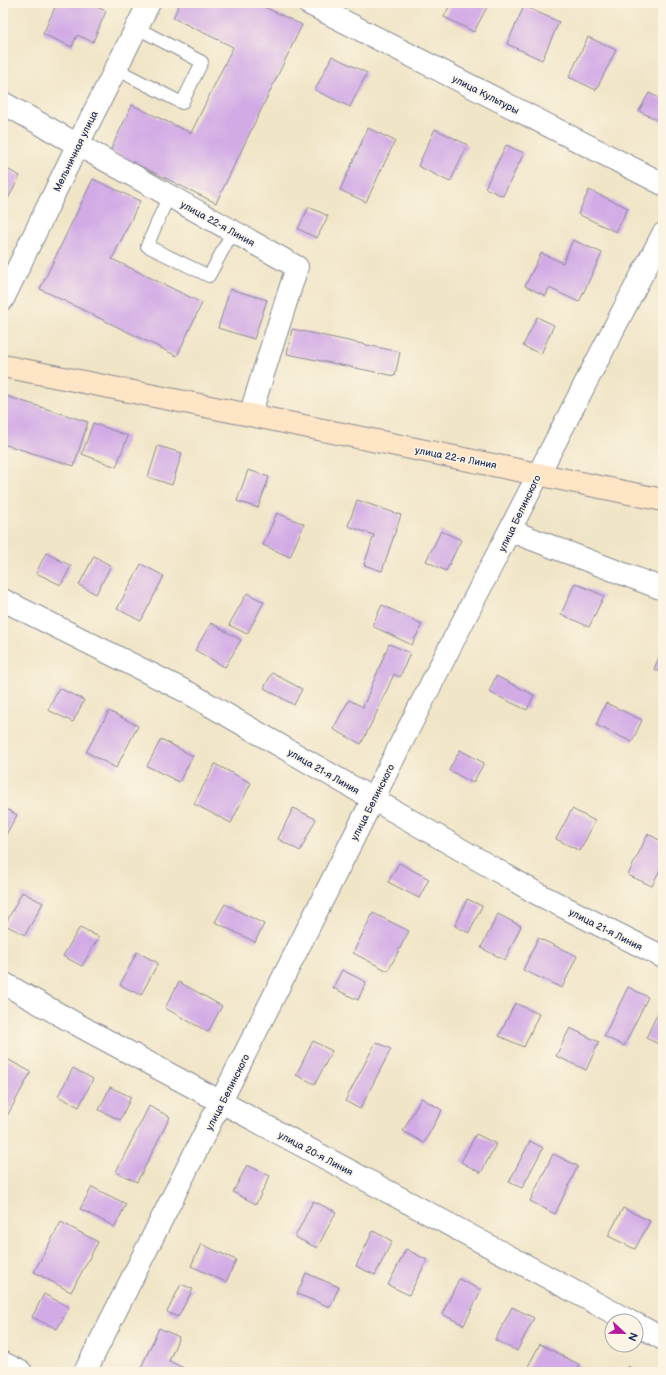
<svg xmlns="http://www.w3.org/2000/svg" width="666" height="1375" viewBox="0 0 666 1375" font-family="'Balsamiq Sans',sans-serif">
	<style>
		.building { fill: #d2aae6 }
		.lines { fill: none; stroke-linecap: round; stroke-linejoin: round }
		.lane-casing { stroke: #868a92; stroke-width: 14 }
		.street-casing { stroke: #868a92; stroke-width: 24 }
		.secondary-casing { stroke: #868a92; stroke-width: 24 }
		.lane { stroke: #fff; stroke-width: 12 }
		.street { stroke: #fff; stroke-width: 22 }
		.secondary { stroke: #fee5c5; stroke-width: 22 }
		.labels { text-anchor: middle; stroke-width: 3; stroke-linejoin: round; paint-order: stroke }
		.street-label { font-size: 10px; fill: #1b2f5e; stroke: #fcf5e5 }
	</style>
	<rect width="100%" height="100%" fill="#fcf5e5"/>
	<filter id="ink" filterUnits="userSpaceOnUse"><feTurbulence type="fractalNoise" baseFrequency=".025" numOctaves="2"/><feDisplacementMap in="SourceGraphic" scale="8" xChannelSelector="R" yChannelSelector="G"/><feConvolveMatrix kernelMatrix="1 2 1 2 8 2 1 2 1" color-interpolation-filters="sRGB"/></filter>
	<filter id="wash" filterUnits="userSpaceOnUse"><feTurbulence type="fractalNoise" baseFrequency=".012" numOctaves="4" result="noise"/><feDisplacementMap in="SourceGraphic" scale="16" xChannelSelector="R" yChannelSelector="G"/><feGaussianBlur stdDeviation="0.9" result="paint"/><feColorMatrix in="noise" values="0 0 0 0 0 0 0 0 0 0 0 0 0 0 0 0 0 1.4 0 .05"/><feComposite in="paint" operator="in"/></filter>
	<g filter="url(#wash)">
		<rect width="100%" height="100%" fill="#f1e5c7"/>
		<g id="blocks">
			<!-- building -->
			<g class="building">
				<path d="M57 3H87L106 11 93 42 77 35 72 47 43 34Z"/>
				<path d="M180 3H256L302 25 216 203 110 151 132 105 191 133 233 47 173 18Z"/>
				<path d="M451 3H489L474 32 444 17Z"/>
				<path d="M524 6 559 22 542 60 507 44Z"/>
				<path d="M588 37 616 50 596 90 569 77Z"/>
				<path d="M332 56 367 73 350 107 315 90Z"/>
				<path d="M649 93 663 100V123L639 111Z"/>
				<path d="M368 128 395 141 366 202 340 190Z"/>
				<path d="M435 129 468 145 450 182 418 166Z"/>
				<path d="M506 145 524 153 503 196 485 188Z"/>
				<path d="M3 167 20 176 3 208Z"/>
				<path d="M93 179 140 201 112 259 202 303 177 356 40 289Z"/>
				<path d="M589 190 628 208 616 232 578 214Z"/>
				<path d="M309 207 328 216 317 238 298 229Z"/>
				<path d="M573 240 602 253 579 302 549 288 546 296 525 286 541 253 563 263Z"/>
				<path d="M230 289 267 300 254 339 218 328Z"/>
				<path d="M537 317 554 325 541 354 523 346Z"/>
				<path d="M292 329 400 352 395 376 287 354Z"/>
				<path d="M3 395 88 422 74 466 3 444Z"/>
				<path d="M93 423 128 436 116 467 82 454Z"/>
				<path d="M158 446 182 453 172 485 148 477Z"/>
				<path d="M248 470 269 477 258 508 237 501Z"/>
				<path d="M357 500 401 515 382 571 364 565 374 535 348 526Z"/>
				<path d="M277 513 304 524 290 557 263 545Z"/>
				<path d="M441 531 461 540 446 571 426 561Z"/>
				<path d="M46 553 71 566 61 585 36 573Z"/>
				<path d="M94 556 111 566 96 594 79 585Z"/>
				<path d="M141 564 164 576 141 621 117 609Z"/>
				<path d="M575 583 604 596 589 627 561 614Z"/>
				<path d="M247 593 264 602 247 634 229 625Z"/>
				<path d="M382 605 422 624 412 645 372 626Z"/>
				<path d="M211 623 241 640 225 667 195 650Z"/>
				<path d="M389 644 410 653 400 677 394 674 376 714 361 744 333 729 349 700 363 707Z"/>
				<path d="M663 648V673L654 669Z"/>
				<path d="M272 673 302 689 294 705 264 688Z"/>
				<path d="M496 676 534 695 527 710 489 692Z"/>
				<path d="M59 688 84 700 73 722 48 710Z"/>
				<path d="M606 703 642 720 632 742 596 725Z"/>
				<path d="M109 711 138 726 116 768 86 752Z"/>
				<path d="M161 739 193 756 179 782 147 766Z"/>
				<path d="M460 750 484 763 473 783 449 770Z"/>
				<path d="M215 764 251 783 231 823 194 804Z"/>
				<path d="M3 807 17 815 3 840Z"/>
				<path d="M293 808 316 819 300 851 278 839Z"/>
				<path d="M572 809 595 821 580 851 556 839Z"/>
				<path d="M648 834 663 842V863L652 886 628 875Z"/>
				<path d="M399 863 429 879 419 898 388 882Z"/>
				<path d="M22 892 43 903 25 935 5 925Z"/>
				<path d="M467 899 482 906 469 933 455 926Z"/>
				<path d="M225 904 264 924 255 942 215 922Z"/>
				<path d="M373 913 409 931 388 971 353 953Z"/>
				<path d="M498 914 521 926 505 960 481 948Z"/>
				<path d="M80 927 99 937 82 966 63 956Z"/>
				<path d="M538 938 577 956 562 988 523 970Z"/>
				<path d="M137 952 158 963 141 995 120 985Z"/>
				<path d="M342 970 366 982 358 1000 333 988Z"/>
				<path d="M179 982 222 1006 208 1032 165 1008Z"/>
				<path d="M628 987 648 997 624 1046 604 1036Z"/>
				<path d="M663 1002V1046L646 1038Z"/>
				<path d="M515 1003 539 1014 524 1047 499 1036Z"/>
				<path d="M570 1028 599 1042 586 1070 556 1056Z"/>
				<path d="M313 1041 332 1051 315 1084 296 1075Z"/>
				<path d="M376 1042 391 1049 360 1109 345 1101Z"/>
				<path d="M3 1057 31 1072 7 1116 3 1114Z"/>
				<path d="M73 1068 93 1079 79 1107 58 1096Z"/>
				<path d="M110 1087 131 1097 120 1120 99 1110Z"/>
				<path d="M421 1098 442 1110 424 1143 403 1131Z"/>
				<path d="M149 1106 170 1117 137 1182 116 1172Z"/>
				<path d="M476 1134 496 1144 481 1173 461 1162Z"/>
				<path d="M530 1141 543 1148 522 1188 509 1182Z"/>
				<path d="M553 1154 578 1166 555 1214 530 1201Z"/>
				<path d="M247 1165 270 1176 256 1204 233 1192Z"/>
				<path d="M92 1187 126 1204 115 1227 80 1209Z"/>
				<path d="M313 1201 336 1212 317 1248 295 1237Z"/>
				<path d="M623 1208 650 1221 635 1249 608 1236Z"/>
				<path d="M61 1222 98 1242 71 1292 34 1272Z"/>
				<path d="M373 1231 392 1241 375 1275 356 1266Z"/>
				<path d="M201 1244 236 1260 226 1282 191 1266Z"/>
				<path d="M406 1249 427 1260 409 1295 388 1285Z"/>
				<path d="M306 1273 339 1287 330 1307 297 1294Z"/>
				<path d="M459 1279 481 1290 464 1325 442 1314Z"/>
				<path d="M181 1284 193 1289 178 1317 167 1312Z"/>
				<path d="M44 1294 69 1307 57 1329 32 1317Z"/>
				<path d="M512 1307 534 1318 517 1351 495 1340Z"/>
				<path d="M159 1328 179 1337 169 1361 186 1369 185 1372H139Z"/>
				<path d="M540 1344 580 1365 576 1372H525Z"/>
				<path d="M628 1366 639 1372H625Z"/>
			</g>
		</g>
	</g>
	<g filter="url(#ink)">
		<use href="#blocks" fill-opacity="0" stroke="#868a92" stroke-width="1"/>
		<g class="lines">
			<defs>
				<g id="lane">
					<path d="M116 69 182 103 202 62 137 28"/>
					<path d="M169 195 147 246 209 276 233 231"/>
				</g>
				<g id="street">
					<path d="M308 3 663 184"/>
					<path d="M3 103 297 267 250 415"/>
					<path d="M3 299 78 144 149 3"/>
					<path d="M511 531 663 589"/>
					<path d="M3 600 187 692 538 894 663 957"/>
					<path d="M3 983 89 1031 629 1321"/>
					<path d="M636 1324 663 1339"/>
					<path d="M3 1363 21 1372"/>
					<path d="M85 1372C181 1181 276 990 373 799 468 610 565 422 663 234"/>
				</g>
				<path id="secondary" d="M3 366 250 415 663 500"/>
			</defs>
			<!-- lane casing -->
			<use href="#lane" class="lane-casing"/>
			<!-- street casing -->
			<use href="#street" class="street-casing"/>
			<!-- secondary casing -->
			<use href="#secondary" class="secondary-casing"/>
			<!-- lane -->
			<use href="#lane" class="lane"/>
			<!-- street -->
			<use href="#street" class="street"/>
			<!-- secondary -->
			<use href="#secondary" class="secondary"/>
		</g>
	</g>
	<g class="labels">
		<!-- street labels -->
		<g class="street-label">
			<text transform="translate(486 94) rotate(27)" y="4">улица Культуры</text>
			<text transform="translate(75 151) rotate(-64)" y="4">Мельничная улица</text>
			<text transform="translate(218 223) rotate(29)" y="4">улица 22-я Линия</text>
			<text transform="translate(456 457) rotate(11)" y="4">улица 22-я Линия</text>
			<text transform="translate(519 513) rotate(-64)" y="4">улица Белинского</text>
			<text transform="translate(324 771) rotate(30)" y="4">улица 21-я Линия</text>
			<text transform="translate(372 802) rotate(-63)" y="4">улица Белинского</text>
			<text transform="translate(606 929) rotate(27)" y="4">улица 21-я Линия</text>
			<text transform="translate(227 1092) rotate(-63)" y="4">улица Белинского</text>
			<text transform="translate(316 1153) rotate(28)" y="4">улица 20-я Линия</text>
		</g>
	</g>
	<!-- margin -->
	<rect width="666" height="1375" fill="none" stroke="#fcf5e5" stroke-width="16"/>
	<!-- north arrow -->
	<g transform="translate(624 1333) rotate(112)"><circle r="19" fill="#fcf5e5" stroke="#a2a6af"/>
	<path d="M0-3L7 15L0 10L-7 15Z" fill="#b5179e"/>
	<text y="-6" font-size="11" font-weight="bold" text-anchor="middle" fill="#1b2f5e">N</text>
	</g>
</svg>
